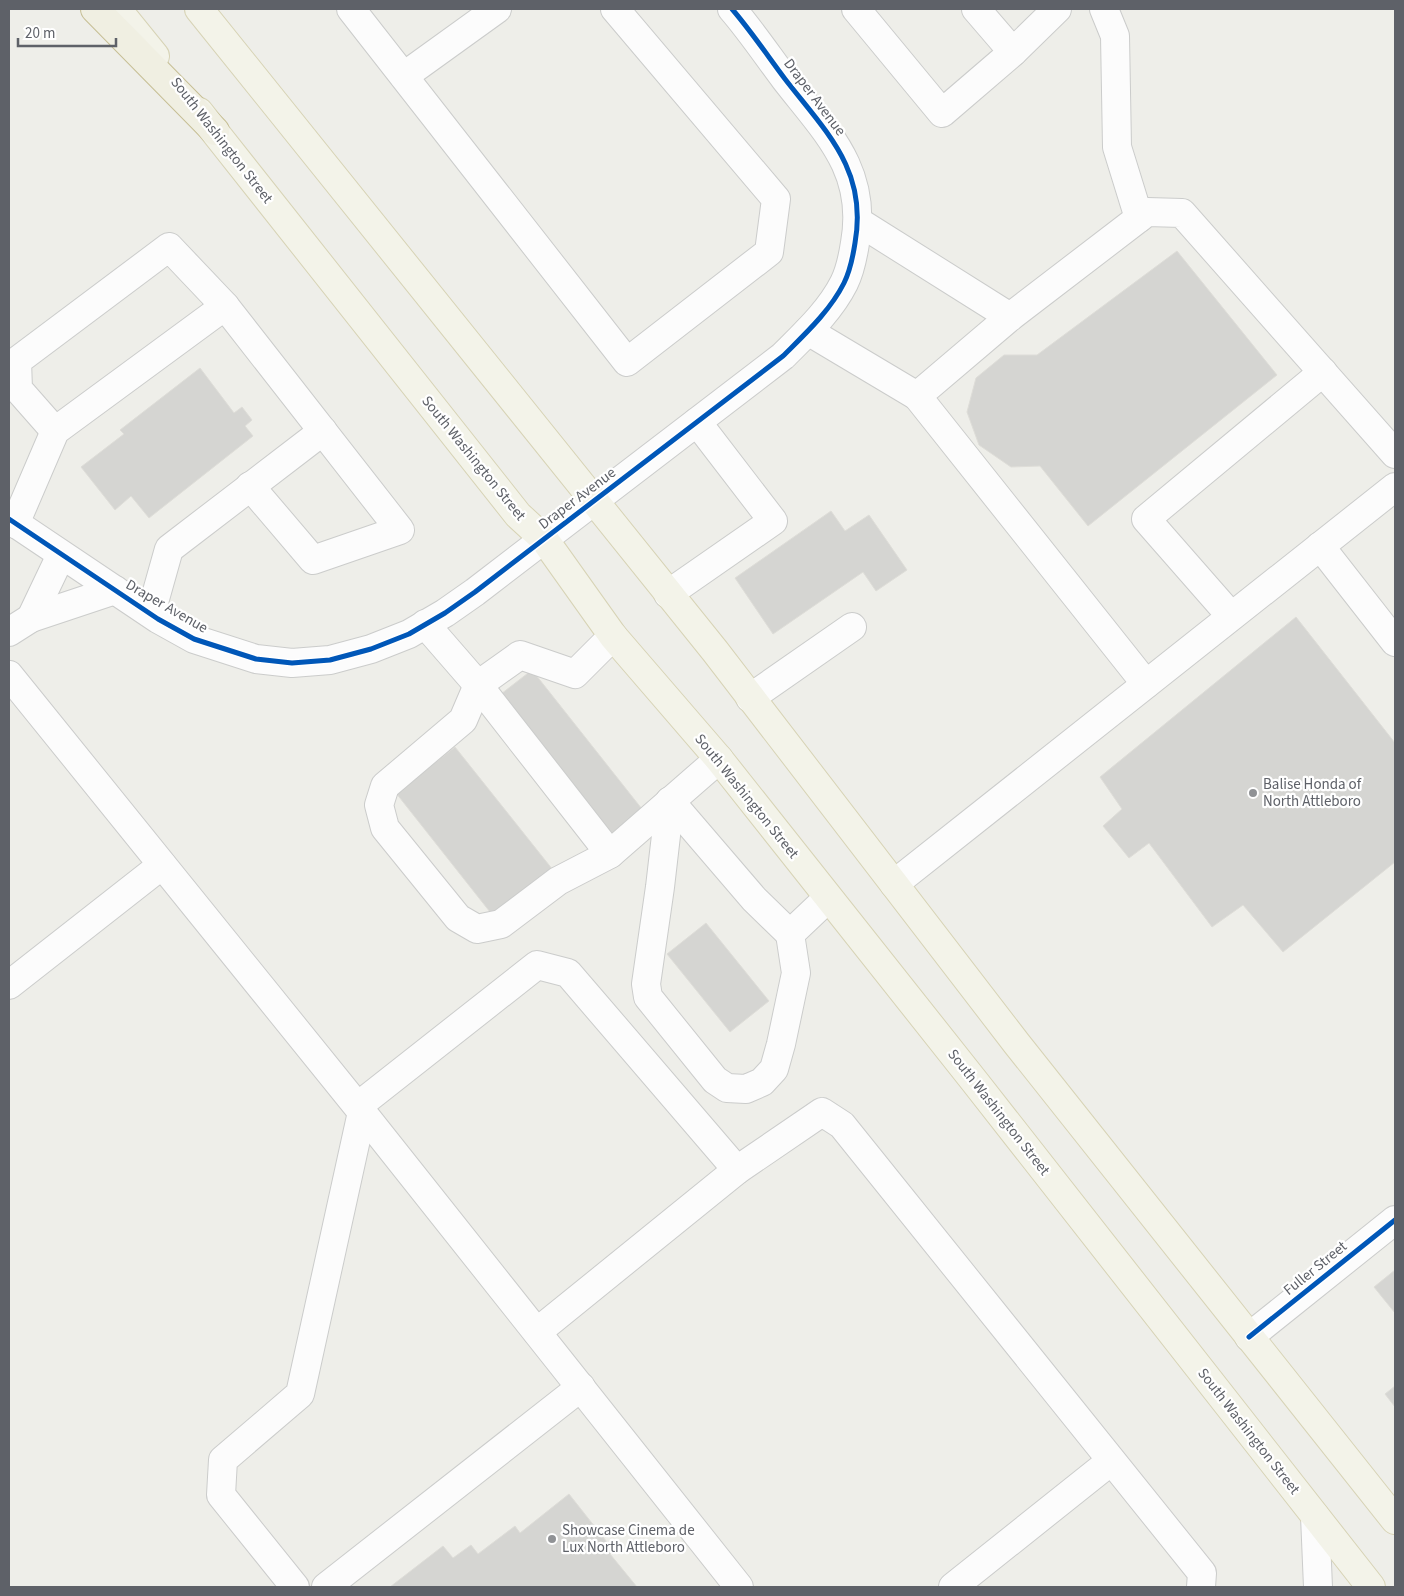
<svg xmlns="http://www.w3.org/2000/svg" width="1404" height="1596" viewBox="0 0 1404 1596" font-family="'Source Sans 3',sans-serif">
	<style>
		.building { fill: #d5d5d2; stroke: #deddd8 }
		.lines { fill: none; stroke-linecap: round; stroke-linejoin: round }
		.minor-casing { stroke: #cbcccb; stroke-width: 30 }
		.major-casing { stroke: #d7d3b5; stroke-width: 30 }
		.highway-casing { stroke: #c7bf95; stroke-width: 30 }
		.minor { stroke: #fcfcfc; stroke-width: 28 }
		.major { stroke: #f3f3e9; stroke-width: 28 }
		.highway { stroke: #f0efe2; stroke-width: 28 }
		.cycleway-casing { stroke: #fff; stroke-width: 8 }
		.cycleway { stroke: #0057b8; stroke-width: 5 }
		.poi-dot { fill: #909295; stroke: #fff; stroke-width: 2 }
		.labels { text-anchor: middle; stroke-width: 4.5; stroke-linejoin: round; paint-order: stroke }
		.street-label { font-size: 15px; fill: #5e6168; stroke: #fff }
		.poi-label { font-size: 15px; fill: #5e6168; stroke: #fff; text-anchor: start }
	</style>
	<rect width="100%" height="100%" fill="#eeeee9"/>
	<!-- building -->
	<g class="building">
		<path d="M1177 251 1277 375 1088 526 1040 466 1011 467 979 445 967 412 976 378 1004 355H1037Z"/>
		<path d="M200 368 234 413 242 407 252 420 245 426 253 436 149 518 131 496 115 510 81 467 124 434 120 430Z"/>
		<path d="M831 511 845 531 869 515 907 570 876 591 863 572 773 634 735 578Z"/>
		<path d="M1296 617 1395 743V862L1283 952 1243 905 1212 927 1149 843 1129 858 1103 826 1122 809 1100 777Z"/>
		<path d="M532 670 642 809 612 833 501 694Z"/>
		<path d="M455 747 553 870 494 917 396 793Z"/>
		<path d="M706 923 769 1001 730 1032 667 954Z"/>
		<path d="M1395 1270V1313L1374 1287Z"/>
		<path d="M1395 1386V1407L1385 1394Z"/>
		<path d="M569 1494 614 1551 610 1554 637 1587H390L443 1546 453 1558 471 1545 478 1554 515 1526 520 1533Z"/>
	</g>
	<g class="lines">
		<defs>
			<g id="minor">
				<path d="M351 9 627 362 769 252 776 199 615 9"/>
				<path d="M856 9 942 113 1013 52"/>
				<path d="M976 9 1013 52 1057 9"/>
				<path d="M1104 9 1115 36 1117 147 1139 218"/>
				<path d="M404 76 497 9"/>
				<path d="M859 222 1010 317"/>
				<path d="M808 331 917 396"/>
				<path d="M55 431 18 389 17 361 169 247 225 306"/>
				<path d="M9 519 158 619 194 639 256 659 292 663 330 660 371 649 409 634 445 613 475 592 783 356C805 334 830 311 844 283 850 271 853 256 855 243 868 170 826 132 785 79 767 55 751 31 732 9"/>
				<path d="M15 524 55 431 225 306 400 530 313 560 250 486"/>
				<path d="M1320 546 1395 642"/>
				<path d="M668 594 773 521 697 422"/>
				<path d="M151 613 169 549 323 431"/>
				<path d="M1231 616 1146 519 1323 372"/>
				<path d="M31 618 61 555"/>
				<path d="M425 624 478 685 610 854"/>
				<path d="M9 632 31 618 115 590"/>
				<path d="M613 636 575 674 520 655 478 685 463 720 385 786 379 805 385 828 458 918 477 929 501 924 558 881 610 854 719 759"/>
				<path d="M9 675 362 1112 739 1587"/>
				<path d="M1146 684 917 396 1010 317 1147 212 1182 213 1395 454"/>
				<path d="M750 698 852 627"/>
				<path d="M670 801 660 887 646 984 648 997 715 1080 727 1088 746 1089 762 1082 774 1069 781 1044 796 973 790 934"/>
				<path d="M670 801 754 899 790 934 828 898"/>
				<path d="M894 884 1395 487"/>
				<path d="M9 985 162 865"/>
				<path d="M358 1106 537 965 568 973 737 1170 822 1112 842 1125 1202 1573 1201 1587"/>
				<path d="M537 1332 737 1170"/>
				<path d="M1249 1337 1395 1220"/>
				<path d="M1315 1516 1318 1587"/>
				<path d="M295 1587 221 1495 223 1460 300 1394 362 1112"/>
				<path d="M326 1587 581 1387"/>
				<path d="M953 1587 1111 1461"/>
			</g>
			<g id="major">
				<path d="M117 9 155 56"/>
				<path d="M199 9 715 651 1017 1044 1395 1520"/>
				<path d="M199 112 518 515 544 539 613 636 719 759 975 1082 1371 1587"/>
			</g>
			<path id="highway" d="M95 9 215 131"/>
		</defs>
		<!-- minor casing -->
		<use href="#minor" class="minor-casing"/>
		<!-- major casing -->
		<use href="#major" class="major-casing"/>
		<!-- highway casing -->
		<use href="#highway" class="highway-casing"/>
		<!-- minor -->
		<use href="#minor" class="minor"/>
		<!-- major -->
		<use href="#major" class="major"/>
		<!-- highway -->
		<use href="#highway" class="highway"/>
		<defs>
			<g id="cycleway">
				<path d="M9 519 158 619 194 639 256 659 292 663 330 660 371 649 409 634 445 613 475 592 783 356C805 334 830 311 844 283 850 271 853 256 855 243 868 170 826 132 785 79 767 55 751 31 732 9"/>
				<path d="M1249 1337 1395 1220"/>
			</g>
		</defs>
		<!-- cycleway casing -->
		<use href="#cycleway" class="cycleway-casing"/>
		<!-- cycleway -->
		<use href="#cycleway" class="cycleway"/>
	</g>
	<!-- markers -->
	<g class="poi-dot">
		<circle cx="1253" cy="793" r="5"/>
		<circle cx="552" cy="1539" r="5"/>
	</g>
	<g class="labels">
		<!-- street labels -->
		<g class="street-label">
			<text transform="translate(815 97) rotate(53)" y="5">Draper Avenue</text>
			<text transform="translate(222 140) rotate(52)" y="5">South Washington Street</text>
			<text transform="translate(474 458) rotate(51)" y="5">South Washington Street</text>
			<text transform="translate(577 498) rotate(-37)" y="5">Draper Avenue</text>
			<text transform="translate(167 606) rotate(30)" y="5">Draper Avenue</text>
			<text transform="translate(747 796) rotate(51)" y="5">South Washington Street</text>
			<text transform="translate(999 1112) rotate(52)" y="5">South Washington Street</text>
			<text transform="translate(1315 1268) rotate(-39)" y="5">Fuller Street</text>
			<text transform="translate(1249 1431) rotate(52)" y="5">South Washington Street</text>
		</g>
		<!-- poi labels -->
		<g class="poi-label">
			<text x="1263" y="789">Balise Honda of<tspan x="1263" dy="17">North Attleboro</tspan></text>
			<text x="562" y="1535">Showcase Cinema de<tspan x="562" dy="17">Lux North Attleboro</tspan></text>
		</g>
	</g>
	<!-- border -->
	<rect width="1404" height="1596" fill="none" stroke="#5e6168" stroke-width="20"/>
	<!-- scale -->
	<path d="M18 38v8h98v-8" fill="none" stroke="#5e6168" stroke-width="2.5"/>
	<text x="25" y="38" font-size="15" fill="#5e6168" stroke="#ffffff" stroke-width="4" paint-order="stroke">20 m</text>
</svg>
